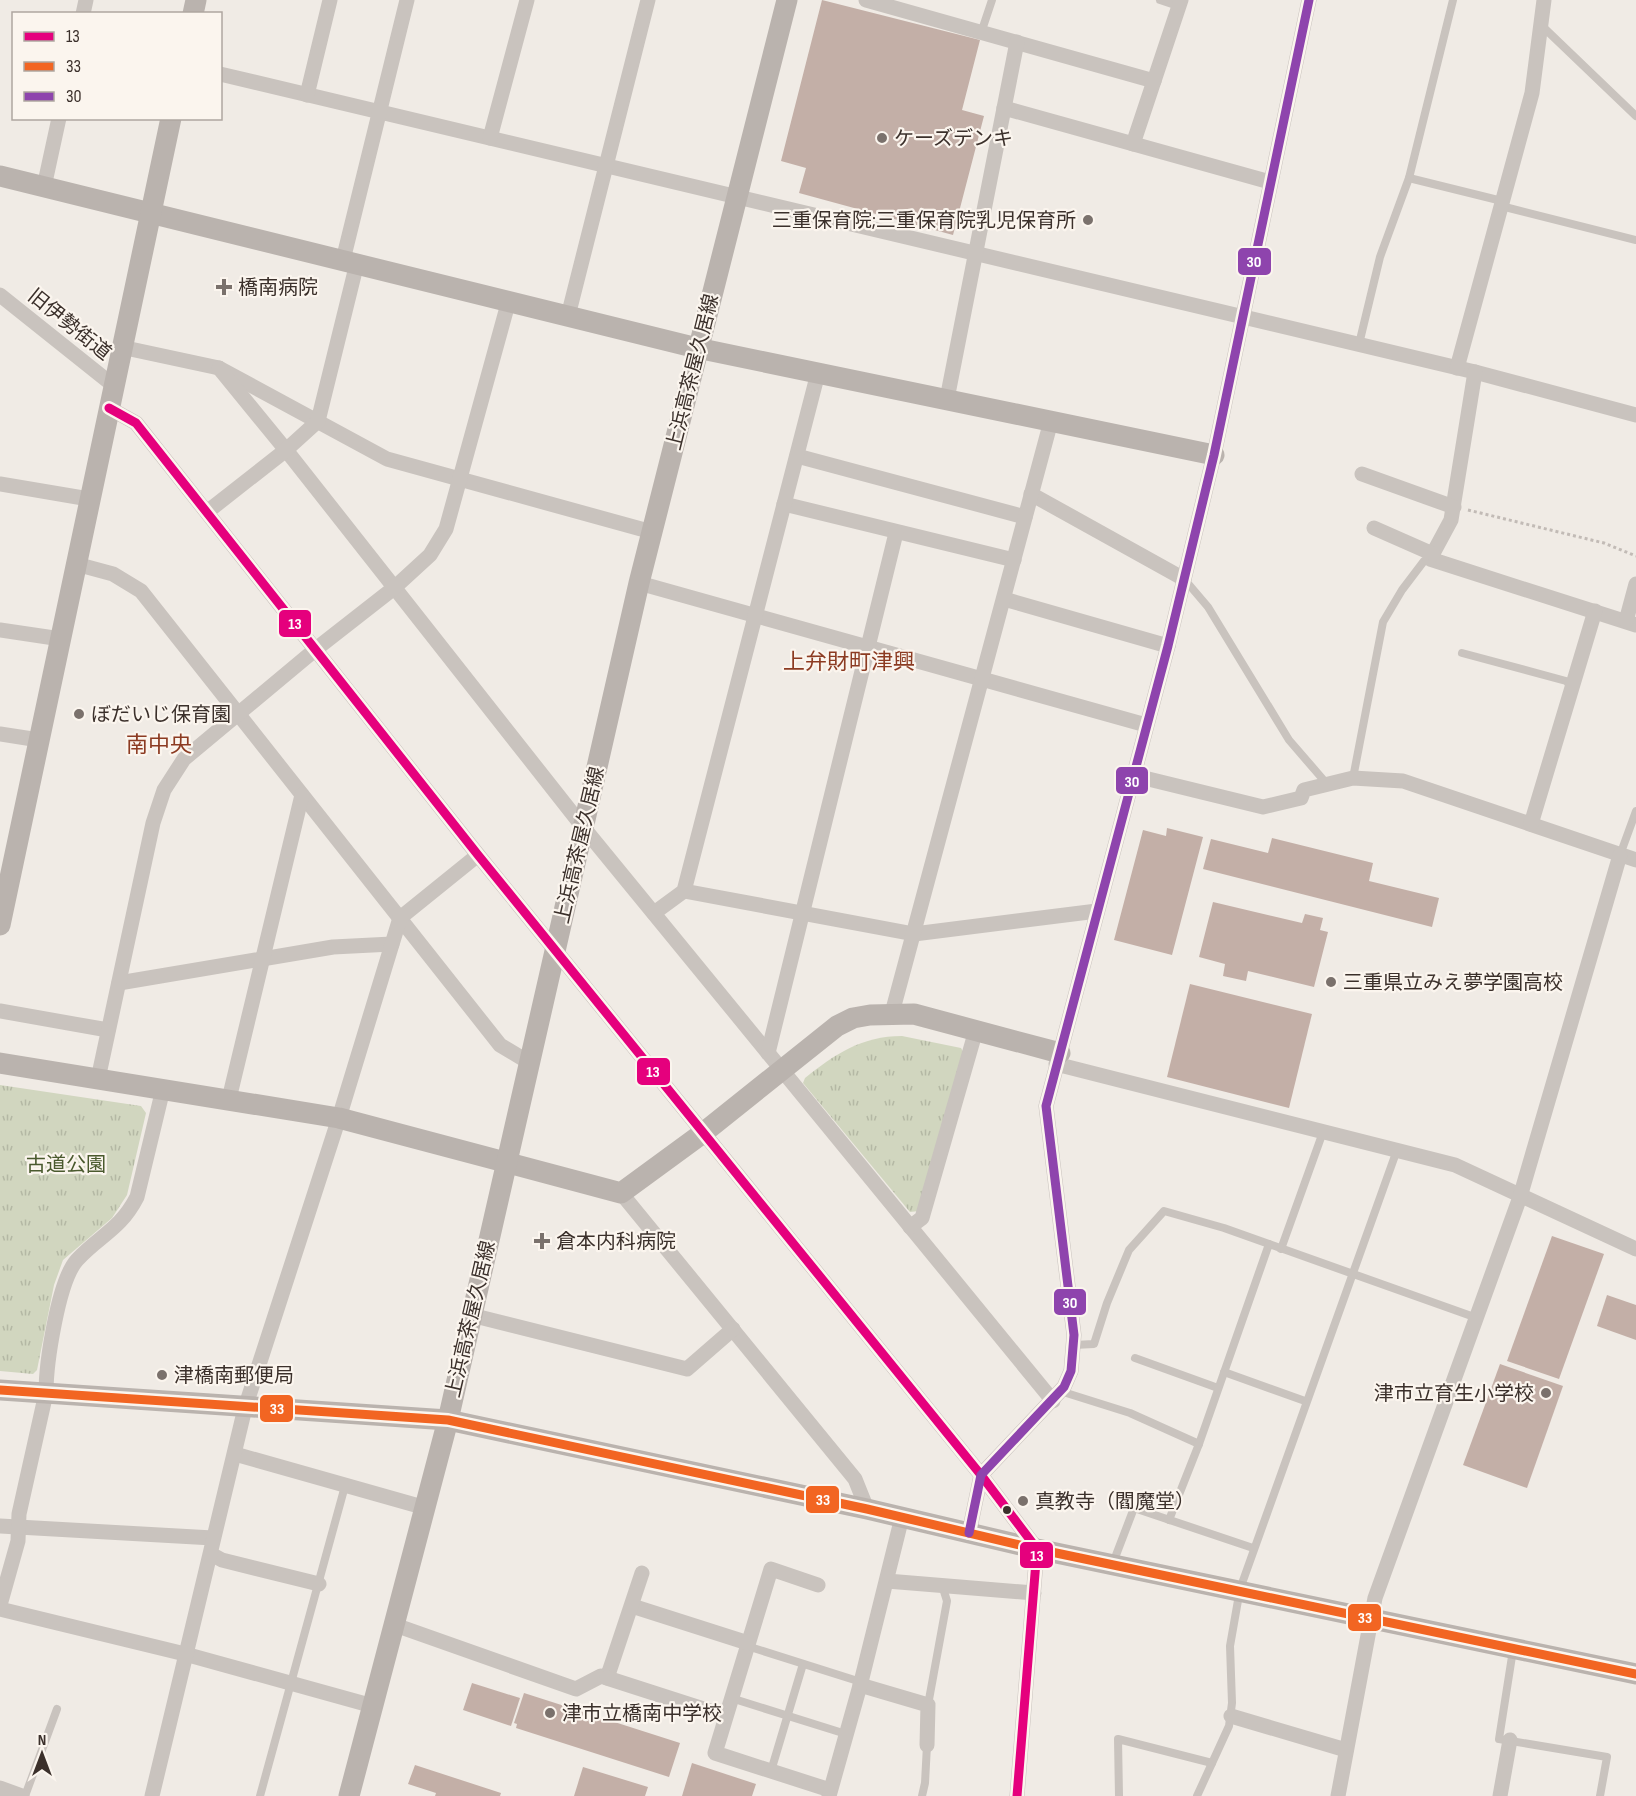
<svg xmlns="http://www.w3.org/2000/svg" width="1636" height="1796" viewBox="0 0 1636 1796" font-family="'Sofia Sans Condensed','Noto Sans JP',sans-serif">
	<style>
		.park { fill: url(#park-tufts) }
		.building { fill: #c3afa7 }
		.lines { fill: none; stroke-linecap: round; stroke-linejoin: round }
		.path { stroke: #c2bbb6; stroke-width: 3; stroke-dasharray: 3 3; stroke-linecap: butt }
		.lane { stroke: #c9c3be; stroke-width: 8 }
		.street { stroke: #c9c3be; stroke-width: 15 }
		.secondary { stroke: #bab3ae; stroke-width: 21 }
		.bus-1-casing { stroke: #fbf5ee; stroke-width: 14 }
		.bus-2-casing { stroke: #fbf5ee; stroke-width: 14 }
		.bus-3-casing { stroke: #fbf5ee; stroke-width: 14 }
		.bus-1 { stroke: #e5007d; stroke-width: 9 }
		.bus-2 { stroke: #f26522; stroke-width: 9 }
		.bus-3 { stroke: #8e44ad; stroke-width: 9 }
		.poi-dot { fill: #7a716c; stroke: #fbf5ee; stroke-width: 2 }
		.bus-dot { fill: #3b302b; stroke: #fbf5ee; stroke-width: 2 }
		.labels { text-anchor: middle; stroke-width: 4.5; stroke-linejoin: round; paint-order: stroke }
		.poi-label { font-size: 20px; fill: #3b302b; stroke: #fbf5ee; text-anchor: start }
		.street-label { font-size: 20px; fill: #3b302b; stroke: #fbf5ee }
		.park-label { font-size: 20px; fill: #4a5a2e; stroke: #fbf5ee }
		.quarter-label { font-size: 22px; fill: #8c3b22; stroke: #fbf5ee }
		.line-badge { stroke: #fbf5ee; stroke-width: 2 }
		.badge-label { font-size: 16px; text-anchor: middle; font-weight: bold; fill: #fff }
	</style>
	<defs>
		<pattern id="park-tufts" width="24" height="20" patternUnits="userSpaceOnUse" patternTransform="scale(1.5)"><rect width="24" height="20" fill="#d1d6bf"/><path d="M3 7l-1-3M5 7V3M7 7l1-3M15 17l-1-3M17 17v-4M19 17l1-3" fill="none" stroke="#b4b8a4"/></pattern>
	</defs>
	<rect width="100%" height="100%" fill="#f0ebe5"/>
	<!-- park -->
	<g class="park">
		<path d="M902 1036 961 1048 965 1055 919 1211 910 1212 803 1083 805 1078C835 1054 862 1036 902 1036Z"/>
		<path d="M0 1085 141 1106 146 1113 127 1195 112 1218 63 1260 54 1285 37 1370 33 1374 0 1371Z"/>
	</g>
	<!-- building -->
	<g class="building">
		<path d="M822 0 980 40 962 110 984 116 953 235 799 193 806 168 781 161Z"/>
		<path d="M1167 828 1203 837 1172 955 1114 940 1143 830 1166 836Z"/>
		<path d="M1272 838 1373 863 1369 881 1439 898 1432 927 1203 869 1211 839 1268 853Z"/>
		<path d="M1213 902 1302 923 1305 914 1323 918 1320 930 1328 932 1314 987 1248 971 1246 981 1223 976 1225 964 1199 957Z"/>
		<path d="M1190 984 1312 1014 1289 1108 1167 1077Z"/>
		<path d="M1552 1236 1604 1254 1559 1379 1507 1361Z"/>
		<path d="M1607 1295 1636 1305V1340L1597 1326Z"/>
		<path d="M1500 1364 1563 1386 1527 1488 1463 1465Z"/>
		<path d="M472 1683 520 1698 511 1726 463 1710Z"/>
		<path d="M524 1693 680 1743 669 1777 516 1728 517 1724 514 1723Z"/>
		<path d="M692 1763 756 1784 752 1796H682Z"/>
		<path d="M415 1765 501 1793 500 1796H435L436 1793 408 1784Z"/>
		<path d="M583 1767 648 1787 645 1796H574Z"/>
	</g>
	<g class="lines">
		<!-- path -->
		<path class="path" d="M1468 510 1604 543 1636 556"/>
		<!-- lane -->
		<g class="lane">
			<path d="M1160 0 1178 6"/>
			<path d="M1541 25 1636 116"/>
			<path d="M981 33 992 0"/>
			<path d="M1409 178 1502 201"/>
			<path d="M1501 206 1636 240"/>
			<path d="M1359 344 1380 257 1409 178 1453 0"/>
			<path d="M1185 580 1208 607 1289 740 1327 784"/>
			<path d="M1462 653 1566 681 1572 687"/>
			<path d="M1353 778 1383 622 1402 590 1424 561 1430 559"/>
			<path d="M1620 855 1636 811"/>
			<path d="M1281 1249 1323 1132"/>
			<path d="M1074 1345 1094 1344 1107 1303 1129 1250 1164 1211 1224 1228 1269 1244"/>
			<path d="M1135 1358 1218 1388"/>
			<path d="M1224 1372 1305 1401"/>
			<path d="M1060 1391 1130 1413 1199 1444"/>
			<path d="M1169 1520 1199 1444 1269 1244 1477 1318"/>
			<path d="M1113 1563 1134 1508 1253 1548"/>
			<path d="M747 1646 861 1682"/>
			<path d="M1513 1650 1499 1739 1607 1757 1600 1796"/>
			<path d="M731 1698 846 1734"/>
			<path d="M928 1705 947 1601 942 1585"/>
			<path d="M771 1771 803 1664"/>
			<path d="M25 1796 57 1709"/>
			<path d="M260 1796 345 1486"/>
			<path d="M922 1796 925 1783 927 1745"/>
			<path d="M1119 1796 1118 1739 1212 1763"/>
			<path d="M1197 1796 1229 1726 1232 1703 1230 1646 1240 1589 1397 1150"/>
		</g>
		<!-- street -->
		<g class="street">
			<path d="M866 0 1154 81"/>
			<path d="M83 14 86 0"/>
			<path d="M220 74 1475 372 1636 415"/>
			<path d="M307 95 330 0"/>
			<path d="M1004 108 1270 182"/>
			<path d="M490 138 527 0"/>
			<path d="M1133 144 1181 0"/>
			<path d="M44 187 59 118"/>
			<path d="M343 260 407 0"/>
			<path d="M0 295 114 386"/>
			<path d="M568 316 648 0"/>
			<path d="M121 347 219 368 387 459 652 532"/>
			<path d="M219 368 286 450 583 827 1053 1401"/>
			<path d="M1457 368 1532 93 1544 0"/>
			<path d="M1475 372 1451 520 1430 559 1636 625"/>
			<path d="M947 399 1017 42"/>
			<path d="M109 408 136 423 478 855 981 1475 1037 1549 1017 1796"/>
			<path d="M797 456 1025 517"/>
			<path d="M1362 474 1454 507"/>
			<path d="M0 484 89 499"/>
			<path d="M1031 494 1184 579"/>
			<path d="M784 504 1014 560"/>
			<path d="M207 512 286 450 318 421 357 263"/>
			<path d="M1374 528 1433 554"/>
			<path d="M76 564 113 574 141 591 500 1045 530 1063"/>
			<path d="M639 583 1146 725"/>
			<path d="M1004 599 1168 646"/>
			<path d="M1626 621 1636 584"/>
			<path d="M0 630 61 639"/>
			<path d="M0 734 39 740"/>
			<path d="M1132 775 1263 807 1301 798 1304 790 1353 778 1403 781 1636 860"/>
			<path d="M1531 824 1595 611"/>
			<path d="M684 891 914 934 1097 911"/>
			<path d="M654 913 684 891 818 373"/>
			<path d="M119 983 333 947 392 944"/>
			<path d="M0 1011 108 1030"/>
			<path d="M892 1013 1051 421"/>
			<path d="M768 1053 896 533"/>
			<path d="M1056 1064 1455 1165 1636 1249"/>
			<path d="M98 1079 153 823 164 790 184 759 316 649 394 588 430 555 446 529 509 300"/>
			<path d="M229 1099 302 795"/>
			<path d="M621 1193 855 1479 867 1509"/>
			<path d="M910 1227 922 1218 976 1030"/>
			<path d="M471 1315 687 1369 733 1329"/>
			<path d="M235 1454 426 1508"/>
			<path d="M0 1526 213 1538"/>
			<path d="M969 1533 981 1475 1064 1387 1071 1371 1074 1335 1046 1106 1168 646 1214 455 1309 0"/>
			<path d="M211 1554 222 1560 319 1584"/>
			<path d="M887 1581 1034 1593"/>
			<path d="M818 1585 771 1569 715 1753 830 1790"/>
			<path d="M0 1605 18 1541 19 1514 46 1393C46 1364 58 1281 77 1260 100 1235 120 1230 137 1197L163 1089"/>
			<path d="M632 1606 748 1643"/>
			<path d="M0 1609 185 1654 373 1706"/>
			<path d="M395 1625 576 1689 601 1676 607 1678 642 1573"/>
			<path d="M607 1678 725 1716"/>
			<path d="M860 1685 928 1705 927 1745"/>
			<path d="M1231 1716 1346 1750"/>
			<path d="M0 1788 22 1796"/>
			<path d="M152 1796 245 1408 339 1118 400 918 478 855"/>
			<path d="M829 1796 861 1682 902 1517"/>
			<path d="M1338 1796 1375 1598 1520 1197 1620 855"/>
			<path d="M1500 1796 1510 1740"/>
		</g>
		<!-- secondary -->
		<g class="secondary">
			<path d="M193 14 196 0"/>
			<path d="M0 176 697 348 1214 455"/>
			<path d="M0 925 171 118"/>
			<path d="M0 1063 339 1118 621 1193 703 1133 837 1026 853 1018 870 1015 914 1014 1060 1053"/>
			<path d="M0 1390 448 1420 867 1509 1037 1549 1636 1674"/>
			<path d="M349 1796 448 1420 639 583 787 0"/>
		</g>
		<defs>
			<path id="bus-1" d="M109 408 136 423 478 855 981 1475 1037 1549 1017 1796"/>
			<path id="bus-2" d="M0 1390 448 1420 867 1509 1037 1549 1636 1674"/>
			<path id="bus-3" d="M969 1533 981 1475 1064 1387 1071 1371 1074 1335 1046 1106 1168 646 1214 455 1309 0"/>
		</defs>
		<!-- bus-1 casing -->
		<use href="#bus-1" class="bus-1-casing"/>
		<!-- bus-2 casing -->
		<use href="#bus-2" class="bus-2-casing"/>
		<!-- bus-3 casing -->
		<use href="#bus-3" class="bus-3-casing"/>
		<!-- bus-1 -->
		<use href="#bus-1" class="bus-1"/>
		<!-- bus-2 -->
		<use href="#bus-2" class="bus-2"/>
		<!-- bus-3 -->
		<use href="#bus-3" class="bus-3"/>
	</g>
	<!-- markers -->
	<g class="poi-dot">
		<circle cx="882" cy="138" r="6"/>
		<circle cx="1088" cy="220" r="6"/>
		<path d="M221 278h6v6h6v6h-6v6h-6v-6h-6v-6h6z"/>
		<circle cx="79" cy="714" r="6"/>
		<circle cx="1331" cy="982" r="6"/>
		<path d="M539 1232h6v6h6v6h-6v6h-6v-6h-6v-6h6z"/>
		<circle cx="162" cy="1375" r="6"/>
		<circle cx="1546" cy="1393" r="6"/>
		<circle cx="1023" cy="1501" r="6"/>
		<circle cx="550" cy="1713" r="6"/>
	</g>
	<circle class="bus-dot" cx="1007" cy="1510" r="5"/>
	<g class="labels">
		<!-- poi labels -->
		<g class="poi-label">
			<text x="894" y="145">ケーズデンキ</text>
			<text x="1076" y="227" text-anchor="end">三重保育院;三重保育院乳児保育所</text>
			<text x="238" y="294">橋南病院</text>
			<text x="91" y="721">ぼだいじ保育園</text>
			<text x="1343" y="989">三重県立みえ夢学園高校</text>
			<text x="556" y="1248">倉本内科病院</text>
			<text x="174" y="1382">津橋南郵便局</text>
			<text x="1534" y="1400" text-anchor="end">津市立育生小学校</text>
			<text x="1035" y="1508">真教寺（閻魔堂）</text>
			<text x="562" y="1720">津市立橋南中学校</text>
		</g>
		<!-- street labels -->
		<g class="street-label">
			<text transform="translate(70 324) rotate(39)" y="7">旧伊勢街道</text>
			<text transform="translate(692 372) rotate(-76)" y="7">上浜高茶屋久居線</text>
			<text transform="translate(579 845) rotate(-77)" y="7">上浜高茶屋久居線</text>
			<text transform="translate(470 1319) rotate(-77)" y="7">上浜高茶屋久居線</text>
		</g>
		<!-- park labels -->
		<g class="park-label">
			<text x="66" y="1171">古道公園</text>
		</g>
		<!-- quarter labels -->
		<g class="quarter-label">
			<text x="849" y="669">上弁財町津興</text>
			<text x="159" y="752">南中央</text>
		</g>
	</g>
	<g class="line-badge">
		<rect x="1237" y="247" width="35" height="29" rx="6" fill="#8e44ad"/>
		<rect x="278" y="609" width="34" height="29" rx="6" fill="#e5007d"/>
		<rect x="1115" y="766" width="34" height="29" rx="6" fill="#8e44ad"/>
		<rect x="636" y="1057" width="35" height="29" rx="6" fill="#e5007d"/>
		<rect x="1053" y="1288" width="34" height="28" rx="6" fill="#8e44ad"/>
		<rect x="259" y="1394" width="35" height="29" rx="6" fill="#f26522"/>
		<rect x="805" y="1485" width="35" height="29" rx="6" fill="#f26522"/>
		<rect x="1019" y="1541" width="35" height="28" rx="6" fill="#e5007d"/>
		<rect x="1347" y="1603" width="35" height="29" rx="6" fill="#f26522"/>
	</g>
	<g class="badge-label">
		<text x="1254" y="267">30</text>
		<text x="295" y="629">13</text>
		<text x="1132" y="787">30</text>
		<text x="653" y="1077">13</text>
		<text x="1070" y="1308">30</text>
		<text x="277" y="1414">33</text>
		<text x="823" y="1505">33</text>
		<text x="1037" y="1561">13</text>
		<text x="1365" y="1623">33</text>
	</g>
	<!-- legend -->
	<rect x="12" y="12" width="210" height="108" fill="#fbf5ee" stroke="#aea6a0" stroke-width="1.5"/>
	<rect x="24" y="32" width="30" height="9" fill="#e5007d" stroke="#aea6a0" stroke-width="1.5"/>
	<text x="66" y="42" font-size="18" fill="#3b302b">13</text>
	<rect x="24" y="62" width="30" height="9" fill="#f26522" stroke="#aea6a0" stroke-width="1.5"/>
	<text x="66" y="72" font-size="18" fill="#3b302b">33</text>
	<rect x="24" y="92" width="30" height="9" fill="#8e44ad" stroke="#aea6a0" stroke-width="1.5"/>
	<text x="66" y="102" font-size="18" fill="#3b302b">30</text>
	<!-- north arrow -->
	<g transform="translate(42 1754)" stroke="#fbf5ee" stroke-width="4.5" paint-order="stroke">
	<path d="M0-4.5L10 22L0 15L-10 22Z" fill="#3b302b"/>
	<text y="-9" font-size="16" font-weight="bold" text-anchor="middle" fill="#3b302b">N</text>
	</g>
</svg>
